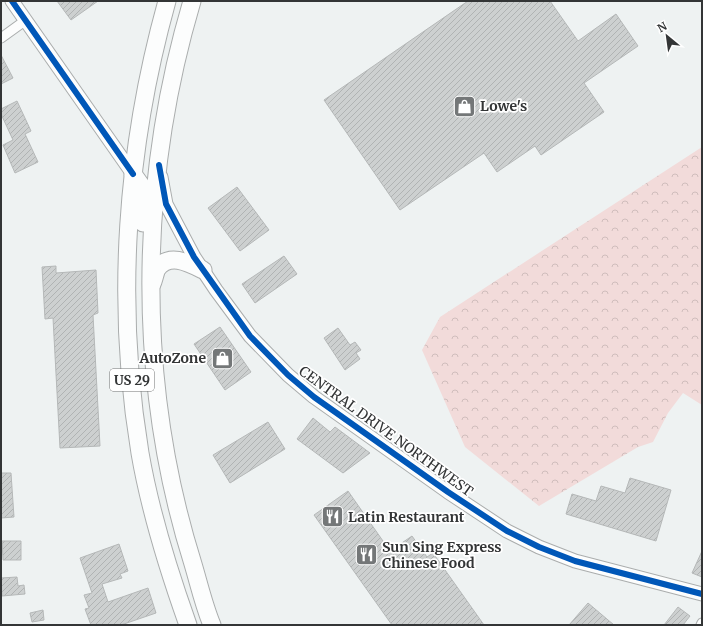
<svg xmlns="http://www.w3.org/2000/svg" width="703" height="626" viewBox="0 0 703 626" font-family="Merriweather,serif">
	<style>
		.forest { fill: url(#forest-crowns) }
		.building { fill: url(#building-hatch); stroke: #b5b8b8 }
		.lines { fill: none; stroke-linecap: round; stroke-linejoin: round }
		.street-casing { stroke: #aaadad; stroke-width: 11 }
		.secondary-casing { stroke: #aaadad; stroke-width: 15 }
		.highway-casing { stroke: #aaadad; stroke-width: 19 }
		.street { stroke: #fcfdfd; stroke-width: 9 }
		.secondary { stroke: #fcfdfd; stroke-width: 13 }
		.highway { stroke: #fcfdfd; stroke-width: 17 }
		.cycleway-casing { stroke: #fff; stroke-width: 8 }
		.cycleway { stroke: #0057b8; stroke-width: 6 }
		.labels { text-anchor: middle; stroke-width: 3.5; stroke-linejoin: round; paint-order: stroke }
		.shield { fill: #fff; stroke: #707272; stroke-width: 1 }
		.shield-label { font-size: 13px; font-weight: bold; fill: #333536 }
		.poi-label { font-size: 14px; font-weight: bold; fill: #333536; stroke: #fff; text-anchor: start }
		.street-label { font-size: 14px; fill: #333536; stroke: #fff }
	</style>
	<defs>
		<pattern id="forest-crowns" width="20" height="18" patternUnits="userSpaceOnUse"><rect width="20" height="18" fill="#f2dbda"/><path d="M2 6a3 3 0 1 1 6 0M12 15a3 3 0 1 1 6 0" fill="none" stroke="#d0bdbc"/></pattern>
		<pattern id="building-hatch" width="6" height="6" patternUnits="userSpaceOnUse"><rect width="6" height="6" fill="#cdd0d0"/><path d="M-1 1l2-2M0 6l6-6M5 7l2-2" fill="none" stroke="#b0b3b3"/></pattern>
	</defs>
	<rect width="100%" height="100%" fill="#eef2f2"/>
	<!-- forest -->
	<path class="forest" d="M702 147V405L683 393 668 413 653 442 638 447 539 506 465 447 422 350 440 317Z"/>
	<!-- building -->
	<g class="building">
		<path d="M57 1H98L71 20Z"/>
		<path d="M468 1H550L578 41 616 14 638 46 584 83 604 112 541 155 535 146 497 172 484 153 400 210 324 100Z"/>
		<path d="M1 55 13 78 1 84Z"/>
		<path d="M17 101 31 131 25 134 38 162 15 173 3 145 13 140 1 114V109Z"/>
		<path d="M237 187 269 230 240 251 208 208Z"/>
		<path d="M284 256 297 274 255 303 242 284Z"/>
		<path d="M56 266V273L96 270 98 313 93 315 100 446 60 448 53 318 45 319 42 267Z"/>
		<path d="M220 327 251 372 225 390 194 344Z"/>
		<path d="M338 328 350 345 355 342 361 350 356 353 360 359 345 370 324 338Z"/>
		<path d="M313 418 330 432 335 427 370 453 343 473 297 439Z"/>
		<path d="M268 422 285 449 230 483 213 455Z"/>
		<path d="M1 473H11L14 517 1 518Z"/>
		<path d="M630 478 671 490 656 541 566 514 572 494 596 501 601 486 625 493Z"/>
		<path d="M348 491 390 551 412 536 427 557 433 553 484 625H392L314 515Z"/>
		<path d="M2 541H21V560H3Z"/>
		<path d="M119 544 128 571 120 574 122 578 102 584 108 602 148 588 156 613 121 625H91L85 609 89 608 84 595 92 593 80 558Z"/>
		<path d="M702 551V577L692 573Z"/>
		<path d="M17 577 18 586 24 585 25 594 2 596 1 578Z"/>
		<path d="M588 603 614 625H569Z"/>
		<path d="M678 607 690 616 683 625H664Z"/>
		<path d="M43 610 44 620 32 622 30 613Z"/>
	</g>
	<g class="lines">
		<defs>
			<g id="street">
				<path d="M1 38 26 20"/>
				<path d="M701 625 702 623"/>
			</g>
			<g id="secondary">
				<path d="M12 1 133 174"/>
				<path d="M161 177 166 204 194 257 216 290 250 336 288 375 314 397 448 492 507 531 539 547 575 561 702 594"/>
			</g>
			<g id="highway">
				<path d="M167 1C126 148 115 302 140 453 150 511 168 569 188 625"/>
				<path d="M192 1C138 183 136 383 193 564 199 584 204 606 212 625"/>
				<path d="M133 174 143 188V223"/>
				<path d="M152 284C154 280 155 273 157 269 169 252 189 263 203 270"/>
			</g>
		</defs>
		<!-- street casing -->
		<use href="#street" class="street-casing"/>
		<!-- secondary casing -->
		<use href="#secondary" class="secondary-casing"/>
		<!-- highway casing -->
		<use href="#highway" class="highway-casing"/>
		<!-- street -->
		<use href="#street" class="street"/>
		<!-- secondary -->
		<use href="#secondary" class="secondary"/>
		<!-- highway -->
		<use href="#highway" class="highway"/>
		<defs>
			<g id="cycleway">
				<path d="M12 1 133 174"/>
				<path d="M159 165 166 204 194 257 250 336 288 375 314 397 448 492 507 531 539 547 575 561 702 594"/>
			</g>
		</defs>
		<!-- cycleway casing -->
		<use href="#cycleway" class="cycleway-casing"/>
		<!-- cycleway -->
		<use href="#cycleway" class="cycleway"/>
	</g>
	<!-- icons -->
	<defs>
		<symbol id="shop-square" viewBox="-11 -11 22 22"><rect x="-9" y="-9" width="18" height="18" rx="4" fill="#747778" stroke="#fff"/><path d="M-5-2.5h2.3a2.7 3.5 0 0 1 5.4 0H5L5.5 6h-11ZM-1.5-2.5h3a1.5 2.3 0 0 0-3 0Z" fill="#fff"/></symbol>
		<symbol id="restaurant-square" viewBox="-11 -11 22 22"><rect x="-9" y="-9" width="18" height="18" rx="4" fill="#747778" stroke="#fff"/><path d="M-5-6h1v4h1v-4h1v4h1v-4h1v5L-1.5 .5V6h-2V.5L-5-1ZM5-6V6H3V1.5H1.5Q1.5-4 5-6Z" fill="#fff"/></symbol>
	</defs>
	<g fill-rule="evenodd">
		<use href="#shop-square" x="452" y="94" width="25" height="25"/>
		<use href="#shop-square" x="210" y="346" width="25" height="25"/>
		<use href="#restaurant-square" x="320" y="504" width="25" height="25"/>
		<use href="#restaurant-square" x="354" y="542" width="25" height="25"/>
	</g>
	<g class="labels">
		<!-- shield labels -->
		<rect class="shield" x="110" y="369" width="44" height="22" rx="3"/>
		<g class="shield-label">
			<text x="132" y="385">US 29</text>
		</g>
		<!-- poi labels -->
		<g class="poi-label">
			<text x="480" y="111">Lowe's</text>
			<text x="206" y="363" text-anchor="end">AutoZone</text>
			<text x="348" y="522">Latin Restaurant</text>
			<text x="382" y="552">Sun Sing Express<tspan x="382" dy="16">Chinese Food</tspan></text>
		</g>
		<!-- street labels -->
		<g class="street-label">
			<text transform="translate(386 431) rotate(36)" y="5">CENTRAL DRIVE NORTHWEST</text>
		</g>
	</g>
	<!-- border -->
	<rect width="703" height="626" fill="none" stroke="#333536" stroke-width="4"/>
	<!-- north arrow -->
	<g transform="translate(667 36) rotate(331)" stroke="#ffffff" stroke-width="3" paint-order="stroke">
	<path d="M0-3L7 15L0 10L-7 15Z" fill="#333536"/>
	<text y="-6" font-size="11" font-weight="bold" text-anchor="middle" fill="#333536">N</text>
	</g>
</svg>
